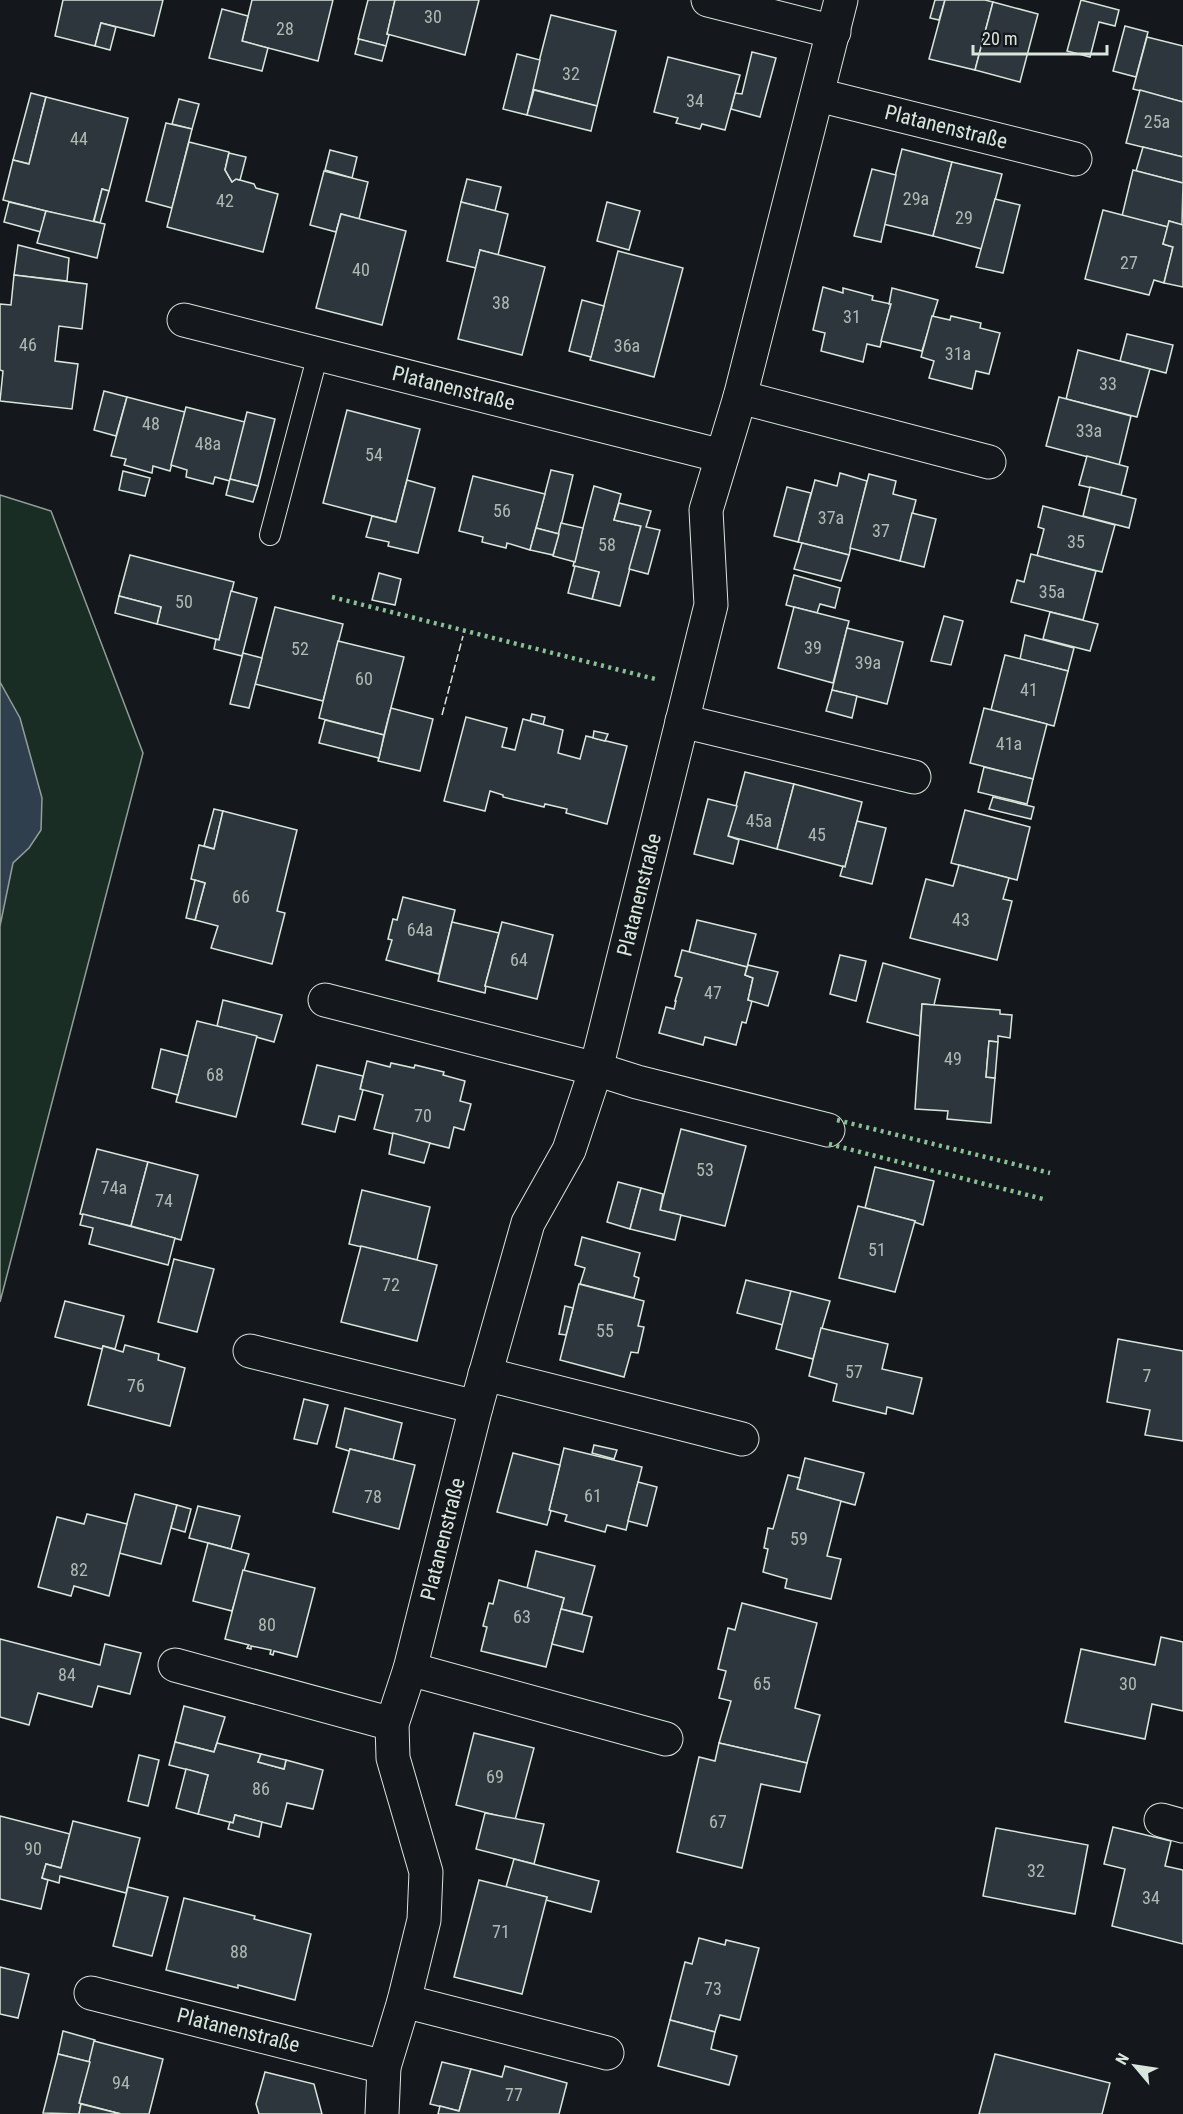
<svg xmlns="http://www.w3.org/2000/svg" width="1183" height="2114" viewBox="0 0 1183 2114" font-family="'Roboto Condensed',sans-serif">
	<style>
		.green { fill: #1a2d24; stroke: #939e99; stroke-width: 1.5 }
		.water { fill: #2f3f4d; stroke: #939e99; stroke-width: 1.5 }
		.building { fill: #2c363c; stroke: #d8e6dc; stroke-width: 1.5 }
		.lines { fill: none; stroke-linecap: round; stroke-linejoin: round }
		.lane-casing { stroke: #d8e6dc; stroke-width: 22 }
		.street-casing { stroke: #d8e6dc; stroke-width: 35 }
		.lane { stroke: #14181c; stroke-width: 20 }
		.street { stroke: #14181c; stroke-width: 33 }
		.hedge { stroke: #8ac095; stroke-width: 4.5; stroke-dasharray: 3 4.5; stroke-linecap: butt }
		.fence { stroke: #d8e6dc; stroke-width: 1.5; stroke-dasharray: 8 3; stroke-linecap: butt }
		.labels { text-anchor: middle; stroke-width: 4.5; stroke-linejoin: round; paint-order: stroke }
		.number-label { font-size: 18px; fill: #adbab4 }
		.street-label { font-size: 21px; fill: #d8e6dc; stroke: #14181c }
	</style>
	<rect width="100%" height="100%" fill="#14181c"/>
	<!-- green -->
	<path class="green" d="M0 495 51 511 143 753 0 1302Z"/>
	<!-- water -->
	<path class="water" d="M0 682 20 718 42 798 41 830 29 848 13 863 0 926Z"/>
	<!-- building -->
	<g class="building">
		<path d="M63 0H163L154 36 101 23 95 46 55 36Z"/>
		<path d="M252 0H333L318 61 242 41Z"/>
		<path d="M368 0H395L387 34 389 35 386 46 358 39Z"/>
		<path d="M395 0H479L465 55 387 34Z"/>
		<path d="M935 0H945L939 20 930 18Z"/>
		<path d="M945 0H985L993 2 975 70 929 59Z"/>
		<path d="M1081 0 1119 10 1115 26 1099 22 1090 57 1067 51Z"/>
		<path d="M993 2 1038 14 1020 82 975 70Z"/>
		<path d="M222 9 248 16 242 41 268 48 262 71 209 58Z"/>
		<path d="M551 15 616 31 597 106 532 89Z"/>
		<path d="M101 23 116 27 110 50 95 46Z"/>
		<path d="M1125 26 1148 32 1136 77 1113 71Z"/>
		<path d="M1147 37 1183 46V102L1133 89Z"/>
		<path d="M359 39 386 46 382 61 355 54Z"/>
		<path d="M752 52 776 58 760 117 731 109 735 93 742 94Z"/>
		<path d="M517 54 540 60 527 115 503 109Z"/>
		<path d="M668 57 740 75 725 130 702 124 700 129 676 123 678 118 654 112Z"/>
		<path d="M534 90 597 106 591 131 527 115Z"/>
		<path d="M1140 90 1183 102V157L1126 143Z"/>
		<path d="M31 93 46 97 29 164 13 160Z"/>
		<path d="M46 97 128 118 109 191 102 189 93 223 3 200 13 160 29 164Z"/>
		<path d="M179 99 199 104 192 129 172 124Z"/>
		<path d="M166 123 192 129 172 208 146 201Z"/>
		<path d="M189 142 229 152 225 170 232 182 236 179 240 180 254 184 256 188 278 194 263 252 167 227Z"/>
		<path d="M1143 147 1183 157V183L1136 171Z"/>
		<path d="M902 149 952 162 933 236 883 224Z"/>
		<path d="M330 150 357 157 352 178 325 170Z"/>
		<path d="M229 153 246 157 240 180 236 179 232 182 225 170Z"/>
		<path d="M952 162 1002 174 982 249 933 236Z"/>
		<path d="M872 169 896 175 881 242 854 236Z"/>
		<path d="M1133 170 1183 183 1182 225 1169 221 1168 227 1122 216Z"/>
		<path d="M324 171 368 182 359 219 341 214 336 232 310 225Z"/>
		<path d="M467 179 501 187 495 211 461 202Z"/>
		<path d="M102 189 109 191 100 223 94 221Z"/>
		<path d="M995 199 1020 205 1003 273 976 267Z"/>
		<path d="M9 202 46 211 41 232 4 222Z"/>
		<path d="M461 202 508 214 498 255 480 250 476 268 447 261Z"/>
		<path d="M607 202 640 211 629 250 597 241Z"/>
		<path d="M1103 210 1168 227 1163 244 1173 247 1164 283 1154 280 1149 295 1085 279Z"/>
		<path d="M46 211 105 224 97 258 37 243Z"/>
		<path d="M341 214 406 231 382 325 316 308Z"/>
		<path d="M1169 221 1183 225V287L1164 283 1173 247 1163 244Z"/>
		<path d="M18 245 69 258 67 281 14 275Z"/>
		<path d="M480 250 545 267 522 355 458 339Z"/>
		<path d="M618 251 683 268 654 377 590 360Z"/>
		<path d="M14 275 87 284 82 329 59 326 55 361 78 364 72 409 0 401 3 371 0 370V304L11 305Z"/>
		<path d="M823 287 843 293V288L873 296 872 300 891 304 880 347 867 344 863 362 821 351 825 333 813 330Z"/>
		<path d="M892 288 938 300 922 351 881 341 891 304H889Z"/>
		<path d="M582 300 604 306 591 357 569 351Z"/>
		<path d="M932 316 950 320 951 316 981 323 980 328 1000 333 989 374 976 371 972 389 929 378 934 361 921 357Z"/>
		<path d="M1127 334 1173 345 1166 373 1120 361Z"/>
		<path d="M1078 350 1150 369 1137 417 1066 399Z"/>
		<path d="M104 391 127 397 116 436 94 430Z"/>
		<path d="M127 397 185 412 170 471 153 466 152 473 124 465 126 459 111 456Z"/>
		<path d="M1059 397 1131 416 1119 465 1046 446Z"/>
		<path d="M186 407 245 422 230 481 215 477 213 484 186 477 187 470 171 465Z"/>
		<path d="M347 410 420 429 396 522 323 503Z"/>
		<path d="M247 412 275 419 258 486 230 479Z"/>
		<path d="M1087 456 1128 467 1121 495 1079 485Z"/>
		<path d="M551 470 573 475 559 534 536 528Z"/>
		<path d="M123 471 150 478 145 496 119 490Z"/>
		<path d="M840 473 867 481 849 555 798 542 815 480 837 486Z"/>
		<path d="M869 474 896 481 893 494 916 500 900 561 850 548Z"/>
		<path d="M473 476 545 494 530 550 507 543 506 548 482 542 483 537 459 531Z"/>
		<path d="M230 479 258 486 253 502 226 495Z"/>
		<path d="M407 480 435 488 418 553 388 546 389 542 366 537 372 516 396 522Z"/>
		<path d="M594 486 621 494 614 520 641 526 620 606 592 599 599 572 573 566Z"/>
		<path d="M787 487 811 493 798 542 774 536Z"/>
		<path d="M1090 487 1136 499 1129 528 1083 516Z"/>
		<path d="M619 503 651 511 646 527 660 530 648 574 629 569 641 526 614 520Z"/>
		<path d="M1043 506 1115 525 1102 572 1037 556 1044 529 1038 527Z"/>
		<path d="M912 513 936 519 924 567 900 561Z"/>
		<path d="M561 523 583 528 575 562 553 556Z"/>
		<path d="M536 528 559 534 553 555 530 550Z"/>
		<path d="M802 543 849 555 841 581 794 569Z"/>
		<path d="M1031 554 1096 571 1083 620 1011 602 1017 580 1024 582Z"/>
		<path d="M130 555 234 582 219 640 157 624 161 607 119 596Z"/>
		<path d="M575 566 599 572 592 599 568 593Z"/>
		<path d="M379 573 401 579 395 605 372 600Z"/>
		<path d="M794 575 840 588 835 608 820 604 817 613 786 605Z"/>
		<path d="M231 591 257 598 242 656 214 649 216 639 219 640Z"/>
		<path d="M119 596 161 607 157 624 115 613Z"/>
		<path d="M275 607 343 624 323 701 255 684Z"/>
		<path d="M794 607 849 621 833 683 778 668Z"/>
		<path d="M1050 612 1098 624 1090 651 1043 639Z"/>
		<path d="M944 616 963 621 951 665 931 661Z"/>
		<path d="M847 628 903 642 887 704 832 690Z"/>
		<path d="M1025 635 1074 648 1068 671 1020 659Z"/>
		<path d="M338 641 404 657 384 735 319 718Z"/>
		<path d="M243 653 262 658 249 708 230 704Z"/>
		<path d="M1005 655 1068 671 1054 726 991 710Z"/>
		<path d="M832 690 857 696 852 718 826 711Z"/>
		<path d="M391 708 433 719 420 771 378 761Z"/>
		<path d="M984 708 1047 724 1033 779 970 763Z"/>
		<path d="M532 714 545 717 543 725 530 721Z"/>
		<path d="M466 717 507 728 502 747 515 750 523 719 563 730 558 753 580 759 586 736 627 746 607 824 566 813 567 809 545 804 544 807 503 797V795L490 791 485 811 444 801Z"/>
		<path d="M325 720 384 735 379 758 319 743Z"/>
		<path d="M594 731 608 734 605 741 593 738Z"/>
		<path d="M984 767 1033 779 1027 804 978 792Z"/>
		<path d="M745 772 794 784 777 849 728 836Z"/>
		<path d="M794 784 862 802 845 867 777 849Z"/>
		<path d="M993 797 1034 807 1031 819 989 809Z"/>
		<path d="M708 799 737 806 728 836 739 840 733 864 694 854Z"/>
		<path d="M214 809 223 811 214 849 204 846Z"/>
		<path d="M965 810 1030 827 1017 880 951 863Z"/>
		<path d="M223 811 297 830 277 911 285 913 272 964 211 948 218 926 195 920 205 883 191 879 199 845 214 849Z"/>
		<path d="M857 821 886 828 872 884 840 876 843 866 845 867Z"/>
		<path d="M959 865 1009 878 1003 899 1012 901 997 960 910 938 926 879 953 886Z"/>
		<path d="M195 880 205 883 195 920 186 918Z"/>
		<path d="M403 897 455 910 439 974 386 960 392 940 388 939 393 919 397 920Z"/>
		<path d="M697 920 756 934 747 967 689 952Z"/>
		<path d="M452 922 499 933 485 986H486L485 993 438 981Z"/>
		<path d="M502 922 553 935 537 999 485 986Z"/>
		<path d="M682 950 747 967 745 975 753 978 748 1000 752 1001 746 1023 742 1022 736 1045 705 1037 703 1045 659 1033 666 1007 674 1009 676 1001H675L682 978 675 976Z"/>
		<path d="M840 955 866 961 856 1001 830 994Z"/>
		<path d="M883 963 940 979 934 1005 922 1004 920 1036 867 1022Z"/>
		<path d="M748 965 778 972 768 1006 748 1000 753 978 745 975Z"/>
		<path d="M223 1000 282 1015 274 1042 217 1026Z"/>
		<path d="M922 1004 1000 1010V1014L1012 1015 1010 1038 998 1036V1042L989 1041 986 1077 995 1078 991 1123 947 1119 948 1111 915 1109Z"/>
		<path d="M197 1021 257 1036 236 1117 176 1102Z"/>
		<path d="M989 1041 998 1042 995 1078 986 1077Z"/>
		<path d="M161 1049 188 1056 178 1095 152 1088Z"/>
		<path d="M367 1061 390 1067 391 1063 414 1068 415 1065 444 1072 443 1075 465 1081 460 1101 471 1104 464 1130 454 1127 449 1148 374 1129 383 1095 360 1089Z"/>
		<path d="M317 1065 363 1076 360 1089 363 1090 355 1120 339 1116 335 1132 302 1124Z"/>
		<path d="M681 1129 746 1146 725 1226 660 1210Z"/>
		<path d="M393 1133 430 1143 424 1163 389 1154Z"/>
		<path d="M97 1149 148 1162 131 1226 80 1214Z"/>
		<path d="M148 1162 198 1175 181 1240 131 1226Z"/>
		<path d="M875 1167 934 1181 923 1225 914 1222 915 1221 865 1208Z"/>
		<path d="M618 1182 641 1188 630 1229 607 1222Z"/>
		<path d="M641 1188 663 1194 660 1210 681 1215 675 1240 630 1229Z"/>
		<path d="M362 1190 430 1207 417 1260 349 1244Z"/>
		<path d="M858 1206 915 1221 895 1292 839 1278Z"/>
		<path d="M83 1214 175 1238 168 1265 89 1244 93 1228 80 1225Z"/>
		<path d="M582 1237 640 1253 634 1276 639 1278 634 1298 580 1284 585 1268 575 1265Z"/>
		<path d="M361 1246 437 1265 417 1341 341 1322Z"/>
		<path d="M174 1259 214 1269 197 1332 158 1322Z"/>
		<path d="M746 1280 791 1291 783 1325 737 1313Z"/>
		<path d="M579 1284 644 1301 638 1326 644 1327 638 1353 631 1352 624 1377 560 1360Z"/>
		<path d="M791 1291 830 1301 813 1359 776 1349Z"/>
		<path d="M65 1301 124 1316 115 1349 103 1346 102 1349 55 1337Z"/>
		<path d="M565 1306 573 1308 566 1335 559 1334Z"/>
		<path d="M821 1328 888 1344 882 1369 922 1378 913 1414 887 1407 886 1414 833 1401 837 1384 809 1376Z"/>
		<path d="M1118 1339 1183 1351V1441L1145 1435 1150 1410 1107 1402Z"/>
		<path d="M125 1345 159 1354 158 1360 185 1368 170 1426 88 1405 103 1346 123 1352Z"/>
		<path d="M304 1399 328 1405 317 1444 294 1439Z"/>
		<path d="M345 1408 402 1423 393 1460 350 1449 349 1451 336 1447Z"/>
		<path d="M594 1445 617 1450 614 1459 592 1453Z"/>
		<path d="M564 1448 642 1467 626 1530 607 1525 605 1532 565 1521 567 1515 549 1510Z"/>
		<path d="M350 1449 415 1465 399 1529 333 1512Z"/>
		<path d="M513 1453 560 1465 549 1510 551 1511 547 1525 497 1512Z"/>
		<path d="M805 1458 864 1473 855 1505 797 1489Z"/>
		<path d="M788 1475 800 1478 797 1489 841 1501 827 1556 841 1559 831 1599 785 1588 787 1579 763 1572 768 1549 764 1548 768 1528 773 1529Z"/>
		<path d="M638 1482 657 1487 647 1526 628 1521Z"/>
		<path d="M135 1494 177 1505 161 1564 119 1553Z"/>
		<path d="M177 1505 191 1509 185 1532 171 1528Z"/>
		<path d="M198 1506 240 1516 231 1549 189 1538Z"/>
		<path d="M87 1514 127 1524 109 1596 74 1586 71 1596 38 1587 57 1517 84 1524Z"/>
		<path d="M208 1543 249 1554 232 1611 193 1601Z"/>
		<path d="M536 1551 595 1566 582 1614 561 1609 564 1598 527 1588Z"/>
		<path d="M243 1570 315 1588 297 1657 274 1651 273 1655 270 1654 271 1650 251 1646V1649L247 1648 249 1645 225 1639Z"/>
		<path d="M499 1580 564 1598 546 1667 481 1651 487 1627 483 1626 489 1603 493 1604Z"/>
		<path d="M742 1603 817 1623 795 1708 820 1715 807 1763 719 1743 731 1701 719 1698 726 1671 718 1669 728 1628 735 1630Z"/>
		<path d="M561 1609 592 1617 583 1652 552 1644Z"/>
		<path d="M1161 1637 1183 1642V1711L1152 1704 1145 1739 1065 1722 1081 1649 1155 1665Z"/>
		<path d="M0 1639 100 1665 105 1644 141 1653 130 1694 98 1686 92 1707 38 1693 29 1725 0 1717Z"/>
		<path d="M184 1706 225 1717 214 1752 175 1742Z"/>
		<path d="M474 1733 534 1748 515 1820 456 1805Z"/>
		<path d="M175 1742 214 1752 217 1743 261 1754 258 1762 284 1769 286 1760 323 1770 313 1809 287 1803 281 1827 235 1815 233 1823 198 1814 208 1775 169 1765Z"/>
		<path d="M719 1743 807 1763 800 1792 761 1784 742 1868 677 1852 699 1757 715 1761Z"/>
		<path d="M261 1754 286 1760 284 1769 258 1762Z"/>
		<path d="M139 1755 159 1760 148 1806 128 1801Z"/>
		<path d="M186 1769 208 1775 198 1814 176 1808Z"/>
		<path d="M485 1813 544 1824 534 1864 476 1849Z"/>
		<path d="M235 1815 262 1822 259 1837 228 1829 230 1822 233 1823Z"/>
		<path d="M0 1816 70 1834 61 1868 46 1864 42 1878 48 1880 41 1909 0 1899Z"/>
		<path d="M73 1821 140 1838 126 1893 60 1876 59 1883 42 1878 46 1864 61 1868Z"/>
		<path d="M1113 1827 1171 1841 1165 1866 1183 1870V1944L1112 1926 1125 1869 1104 1864Z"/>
		<path d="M996 1828 1088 1845 1075 1914 983 1896Z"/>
		<path d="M514 1859 599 1881 591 1912 546 1900 547 1897 506 1887Z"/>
		<path d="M479 1880 547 1897 522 1994 454 1977Z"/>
		<path d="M128 1887 168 1897 152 1956 113 1946Z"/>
		<path d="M184 1898 255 1916 254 1919 311 1934 295 2000 238 1985V1988L166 1970Z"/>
		<path d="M699 1938 725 1945 726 1940 759 1948 740 2020 720 2015 715 2032 670 2020 685 1962 692 1964Z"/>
		<path d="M0 1967 29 1974 18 2018 0 2014Z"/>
		<path d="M670 2020 715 2032 711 2049 737 2056 729 2085 658 2066Z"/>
		<path d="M63 2031 95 2040 90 2062 58 2054Z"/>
		<path d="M94 2041 163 2059 149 2114H121L79 2103Z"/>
		<path d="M58 2054 90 2062 79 2103 81 2104 79 2114 43 2113Z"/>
		<path d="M995 2054 1110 2083 1102 2114H979Z"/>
		<path d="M442 2062 471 2069 459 2111 430 2104Z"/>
		<path d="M505 2066 567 2083 559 2114H438L440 2106 459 2111 471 2069 502 2077Z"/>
		<path d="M265 2072 314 2084 322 2114H259L256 2104Z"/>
		<path d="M81 2104 121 2114H79Z"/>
	</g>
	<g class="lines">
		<defs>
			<path id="lane" d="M270 535 318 354"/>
			<g id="street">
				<path d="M708 0 834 32"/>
				<path id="s1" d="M818 95 1075 159"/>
				<path id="s2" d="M184 320 722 456"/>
				<path d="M740 397 989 462"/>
				<path d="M682 721 914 777"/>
				<path d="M325 1000 596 1069 637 1082 828 1130"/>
				<path d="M250 1351 476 1407"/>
				<path d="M485 1374 742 1439"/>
				<path d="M175 1665 392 1724"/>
				<path d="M410 1669 666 1739"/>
				<path d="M1161 1820 1183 1826"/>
				<path id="s3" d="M91 1993 384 2067"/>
				<path d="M404 2001 607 2053"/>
				<path id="s4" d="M382 2114 384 2067 404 2001 424 1920 426 1872 393 1758 392 1724 410 1669 476 1407 528 1223 569 1150 596 1069 711 605 706 510 740 397 841 0"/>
			</g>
		</defs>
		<!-- lane casing -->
		<use href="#lane" class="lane-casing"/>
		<!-- street casing -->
		<use href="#street" class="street-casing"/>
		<!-- lane -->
		<use href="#lane" class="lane"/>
		<!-- street -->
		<use href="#street" class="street"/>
		<!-- hedge -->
		<g class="hedge">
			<path d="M332 597 659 680"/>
			<path d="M837 1120 1050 1173"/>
			<path d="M829 1144 1043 1199"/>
		</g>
		<!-- fence -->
		<path class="fence" d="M442 715 463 636"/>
	</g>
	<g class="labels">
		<!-- number labels -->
		<g class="number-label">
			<text x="433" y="23">30</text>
			<text x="285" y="35">28</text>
			<text x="571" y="80">32</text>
			<text x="695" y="107">34</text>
			<text x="1157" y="128">25a</text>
			<text x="79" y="145">44</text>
			<text x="916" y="205">29a</text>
			<text x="225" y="207">42</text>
			<text x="964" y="224">29</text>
			<text x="1129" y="269">27</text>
			<text x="361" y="276">40</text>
			<text x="501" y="309">38</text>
			<text x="852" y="323">31</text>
			<text x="28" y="351">46</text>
			<text x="627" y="352">36a</text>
			<text x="958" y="360">31a</text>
			<text x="1108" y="390">33</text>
			<text x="151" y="430">48</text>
			<text x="1089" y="437">33a</text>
			<text x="208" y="450">48a</text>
			<text x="374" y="461">54</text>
			<text x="502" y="517">56</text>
			<text x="831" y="524">37a</text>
			<text x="881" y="537">37</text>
			<text x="1076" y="548">35</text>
			<text x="607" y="551">58</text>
			<text x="1052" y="598">35a</text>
			<text x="184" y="608">50</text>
			<text x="813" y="654">39</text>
			<text x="300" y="655">52</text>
			<text x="868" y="669">39a</text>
			<text x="364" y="685">60</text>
			<text x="1029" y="696">41</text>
			<text x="1009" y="750">41a</text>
			<text x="759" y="827">45a</text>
			<text x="817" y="841">45</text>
			<text x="241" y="903">66</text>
			<text x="961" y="926">43</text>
			<text x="420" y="936">64a</text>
			<text x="519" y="966">64</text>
			<text x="713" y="999">47</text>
			<text x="953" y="1065">49</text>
			<text x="215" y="1081">68</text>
			<text x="423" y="1122">70</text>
			<text x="705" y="1176">53</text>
			<text x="114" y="1194">74a</text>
			<text x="164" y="1207">74</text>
			<text x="877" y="1256">51</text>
			<text x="391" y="1291">72</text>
			<text x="605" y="1337">55</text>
			<text x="854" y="1378">57</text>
			<text x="1147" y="1382">7</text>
			<text x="136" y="1392">76</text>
			<text x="593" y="1502">61</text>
			<text x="373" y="1503">78</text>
			<text x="799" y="1545">59</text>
			<text x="79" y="1576">82</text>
			<text x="522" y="1623">63</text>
			<text x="267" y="1631">80</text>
			<text x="67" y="1681">84</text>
			<text x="762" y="1690">65</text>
			<text x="1128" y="1690">30</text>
			<text x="495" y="1783">69</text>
			<text x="261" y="1795">86</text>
			<text x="718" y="1828">67</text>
			<text x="33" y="1855">90</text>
			<text x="1036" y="1877">32</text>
			<text x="1151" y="1904">34</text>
			<text x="501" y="1938">71</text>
			<text x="239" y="1958">88</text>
			<text x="713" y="1995">73</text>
			<text x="121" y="2089">94</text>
			<text x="514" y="2101">77</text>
		</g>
		<!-- street labels -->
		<g class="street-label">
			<text dy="7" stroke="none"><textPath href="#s1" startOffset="132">Platanenstraße</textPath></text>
			<text dy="7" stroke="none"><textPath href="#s2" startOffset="278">Platanenstraße</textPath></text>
			<text dy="7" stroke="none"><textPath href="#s4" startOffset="1268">Platanenstraße</textPath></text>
			<text dy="7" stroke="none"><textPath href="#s4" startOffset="592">Platanenstraße</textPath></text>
			<text dy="7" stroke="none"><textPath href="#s3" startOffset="152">Platanenstraße</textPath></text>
		</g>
	</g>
	<!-- north arrow -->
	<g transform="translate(1135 2066) rotate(299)" stroke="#14181c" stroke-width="4.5" paint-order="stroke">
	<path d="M0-4.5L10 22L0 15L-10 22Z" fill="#d8e6dc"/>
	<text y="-9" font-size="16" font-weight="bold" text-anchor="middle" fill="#d8e6dc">N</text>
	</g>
	<!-- scale -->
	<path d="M973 45v9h134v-9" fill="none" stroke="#d8e6dc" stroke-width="3"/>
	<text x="982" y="45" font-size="18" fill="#d8e6dc" stroke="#14181c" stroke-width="4.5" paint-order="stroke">20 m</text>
</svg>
